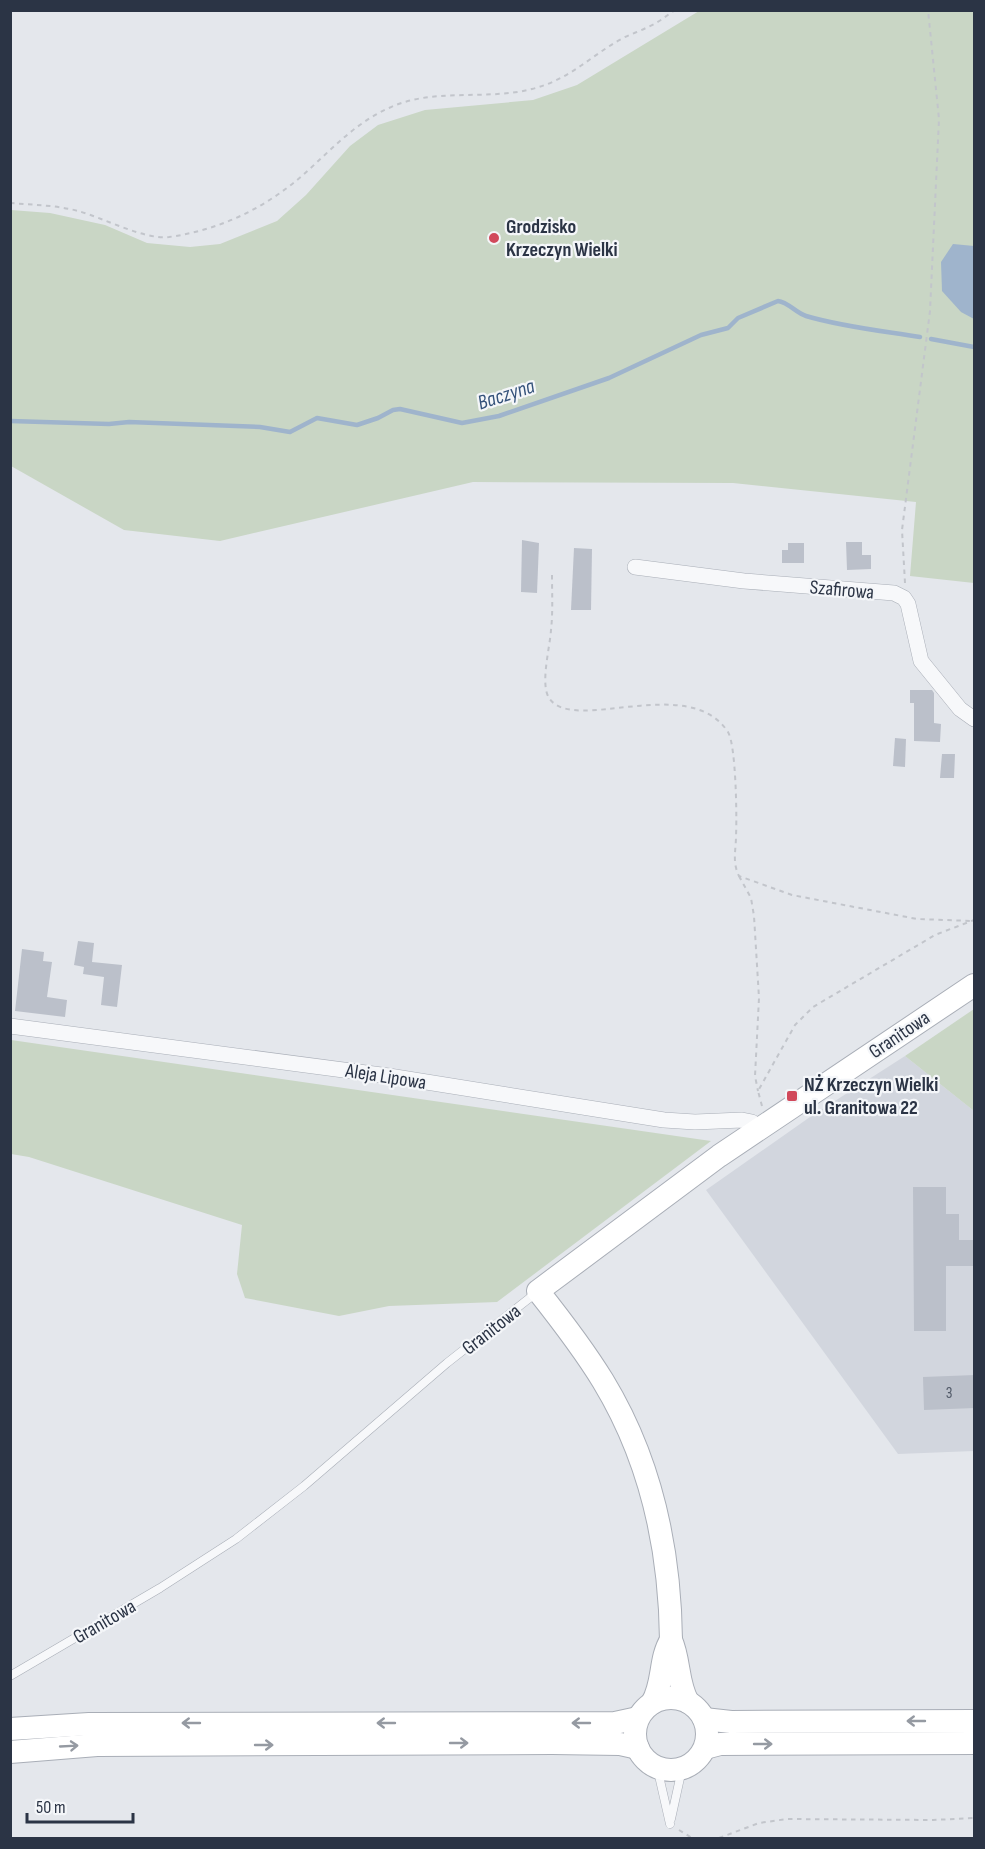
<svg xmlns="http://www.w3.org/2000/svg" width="985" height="1849" viewBox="0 0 985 1849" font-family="'Sofia Sans Condensed',sans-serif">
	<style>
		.built { fill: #d2d6de }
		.green { fill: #c9d6c5 }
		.water { fill: #9fb4cc }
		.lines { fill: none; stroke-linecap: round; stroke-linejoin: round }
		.stream { stroke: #9fb4cc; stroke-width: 4.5 }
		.building { fill: #bbc0ca }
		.lane-casing { stroke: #a9aeb7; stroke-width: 9 }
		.street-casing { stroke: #a9aeb7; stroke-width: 16 }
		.secondary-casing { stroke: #a9aeb7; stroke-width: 24 }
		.path { stroke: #c2c5cb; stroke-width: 2; stroke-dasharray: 4.5 4.5; stroke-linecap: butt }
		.lane { stroke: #f7f8fa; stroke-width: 8 }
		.street { stroke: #f7f8fa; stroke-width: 15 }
		.secondary { stroke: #fff; stroke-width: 22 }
		.oneway { stroke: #959aa2 }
		.poi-dot { fill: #d1495b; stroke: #f4f6f9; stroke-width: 2 }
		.labels { text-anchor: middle; stroke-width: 4.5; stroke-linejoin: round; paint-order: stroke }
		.number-label { font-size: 16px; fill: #4f5766 }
		.poi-label { font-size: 20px; font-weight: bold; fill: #2b3445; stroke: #f4f6f9; text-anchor: start }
		.street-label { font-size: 20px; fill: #2b3445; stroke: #f4f6f9 }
		.water-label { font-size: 21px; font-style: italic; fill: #34527a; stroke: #f4f6f9 }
	</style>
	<rect width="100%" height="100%" fill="#e4e7ec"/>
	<!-- built -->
	<path class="built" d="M905 1056 974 1111V1451L898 1454 706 1190 810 1117Z"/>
	<!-- green -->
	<g class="green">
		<path d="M699 11H974V583L910 576 916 502 733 483 473 482 220 541 124 530 11 466V210L50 213 105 225 147 243 190 247 220 244 277 221 306 195 350 146 378 125 425 110 533 100 577 85Z"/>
		<path d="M974 1009V1111L905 1056Z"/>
		<path d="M11 1040 711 1141 497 1302 389 1306 339 1316 245 1298 237 1274 242 1225 29 1157 11 1154Z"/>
	</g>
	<!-- water -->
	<path class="water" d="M953 244 974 246V319L961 312 942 291 941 262Z"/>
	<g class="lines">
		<!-- stream -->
		<g class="stream">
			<path d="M931 339 974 347"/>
			<path d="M10 421 109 424 129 422 260 427 290 432 317 418 357 425 378 418 393 410 400 409 462 423 499 416 609 378 701 335 728 328 738 318 778 301C788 302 796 313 806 316 843 327 883 331 920 337"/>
		</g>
	</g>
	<!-- building -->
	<g class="building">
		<path d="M522 540 539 543 537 593 521 592Z"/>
		<path d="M846 542H862V555H871V569L847 570Z"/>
		<path d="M788 543H804V563H782V550H788Z"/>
		<path d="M574 548 592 549 591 610H571Z"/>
		<path d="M910 690H932L934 693V723L941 724 940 742 914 741V703H910Z"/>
		<path d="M895 738 906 739 905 767 893 766Z"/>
		<path d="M942 754H955L954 778H940Z"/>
		<path d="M78 941 94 943 92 962 122 965 117 1007 101 1005 104 977 83 974 84 967 74 965Z"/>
		<path d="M22 949 44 952 43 961 52 962 47 997 67 1000 65 1017 15 1011Z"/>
		<path d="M913 1187H946V1214H959V1240H975V1266H946V1331H914Z"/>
		<path d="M975 1375V1408L924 1410 923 1377Z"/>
	</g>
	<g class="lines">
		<defs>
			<g id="lane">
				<path d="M10 1676 160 1588 236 1539 304 1486 447 1363 536 1293"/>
				<path d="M657 1767 670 1824"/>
				<path d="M671 1819 682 1769"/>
			</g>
			<g id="street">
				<path d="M635 567 744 581 894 593 904 598 908 604 921 661 960 709 974 719"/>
				<path d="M10 1026 389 1076 664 1120 695 1122 742 1120 752 1122 758 1129"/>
			</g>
			<g id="secondary">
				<circle cx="671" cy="1734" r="36"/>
				<path d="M688 1702C677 1683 680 1660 671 1640 670 1549 651 1460 603 1381 584 1350 561 1320 538 1291L719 1156 974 985"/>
				<path d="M652 1703C664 1684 659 1659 671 1640"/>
				<path d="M704 1719 731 1722 974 1721"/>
				<path d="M10 1729 89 1724 615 1723 638 1718"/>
				<path d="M705 1748 720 1744 974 1743"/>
				<path d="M10 1752 97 1745 552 1743 620 1744 638 1748"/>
			</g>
		</defs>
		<!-- lane casing -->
		<use href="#lane" class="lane-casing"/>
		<!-- street casing -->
		<use href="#street" class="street-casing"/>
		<!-- secondary casing -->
		<use href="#secondary" class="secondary-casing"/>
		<!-- path -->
		<g class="path">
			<path d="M10 203C33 205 56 205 78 211 104 218 144 240 169 237 220 230 265 208 303 175 331 150 355 123 389 108 433 87 486 101 532 89 571 79 590 56 623 38 631 34 640 31 648 27 658 23 666 16 675 10"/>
			<path d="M552 575C552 594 553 612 551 630 550 647 540 684 549 698 573 735 689 672 728 732 736 745 737 817 736 836 736 850 732 862 739 876L792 895 917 919 971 921"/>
			<path d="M905 583 902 530 930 311 939 119 928 10"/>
			<path d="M739 876 751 898 754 916 759 998 755 1076 758 1091"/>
			<path d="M762 1106 758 1091 795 1025 813 1007 935 935 974 920"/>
			<path d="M679 1830 692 1838"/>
			<path d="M719 1838 759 1823 787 1819 933 1820 974 1818"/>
		</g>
		<!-- lane -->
		<use href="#lane" class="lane"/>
		<!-- street -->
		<use href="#street" class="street"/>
		<!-- secondary -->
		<use href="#secondary" class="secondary"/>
	</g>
	<!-- one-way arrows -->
	<defs><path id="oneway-shaft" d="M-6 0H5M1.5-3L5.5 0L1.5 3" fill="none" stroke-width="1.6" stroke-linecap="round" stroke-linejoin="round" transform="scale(1.5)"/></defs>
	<g class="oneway">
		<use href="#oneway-shaft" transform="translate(916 1721) rotate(180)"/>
		<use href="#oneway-shaft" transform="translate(191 1723) rotate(180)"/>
		<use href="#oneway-shaft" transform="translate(386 1723) rotate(-180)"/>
		<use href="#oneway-shaft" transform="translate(581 1723) rotate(-180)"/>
		<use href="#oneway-shaft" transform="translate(459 1743)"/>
		<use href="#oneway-shaft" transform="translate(763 1744)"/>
		<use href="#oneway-shaft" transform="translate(264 1745)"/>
		<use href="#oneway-shaft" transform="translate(69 1746) rotate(-3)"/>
	</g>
	<!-- markers -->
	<g class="poi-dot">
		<circle cx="494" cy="238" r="6"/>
		<rect x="786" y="1090" width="12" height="12" rx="3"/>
	</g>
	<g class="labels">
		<!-- number labels -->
		<g class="number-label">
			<text x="949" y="1398">3</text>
		</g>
		<!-- poi labels -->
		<g class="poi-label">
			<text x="506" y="233">Grodzisko<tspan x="506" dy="23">Krzeczyn Wielki</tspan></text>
			<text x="804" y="1091">NŻ Krzeczyn Wielki<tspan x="804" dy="23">ul. Granitowa 22</tspan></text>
		</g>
		<!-- street labels -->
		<g class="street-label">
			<text transform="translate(842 589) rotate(5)" y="7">Szafirowa</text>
			<text transform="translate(899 1034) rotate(-34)" y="7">Granitowa</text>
			<text transform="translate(386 1076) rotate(9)" y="7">Aleja Lipowa</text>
			<text transform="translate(491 1329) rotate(-38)" y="7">Granitowa</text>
			<text transform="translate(104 1621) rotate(-30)" y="7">Granitowa</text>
		</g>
		<!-- water labels -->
		<g class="water-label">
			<text transform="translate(506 394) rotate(-18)" y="7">Baczyna</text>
		</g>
	</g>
	<!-- border -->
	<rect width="985" height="1849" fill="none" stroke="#2b3445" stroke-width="24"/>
	<!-- scale -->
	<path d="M27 1813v9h106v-9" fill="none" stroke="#2b3445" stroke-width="3"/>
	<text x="36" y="1813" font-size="18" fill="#2b3445" stroke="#f4f6f9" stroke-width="4.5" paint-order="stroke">50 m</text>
</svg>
